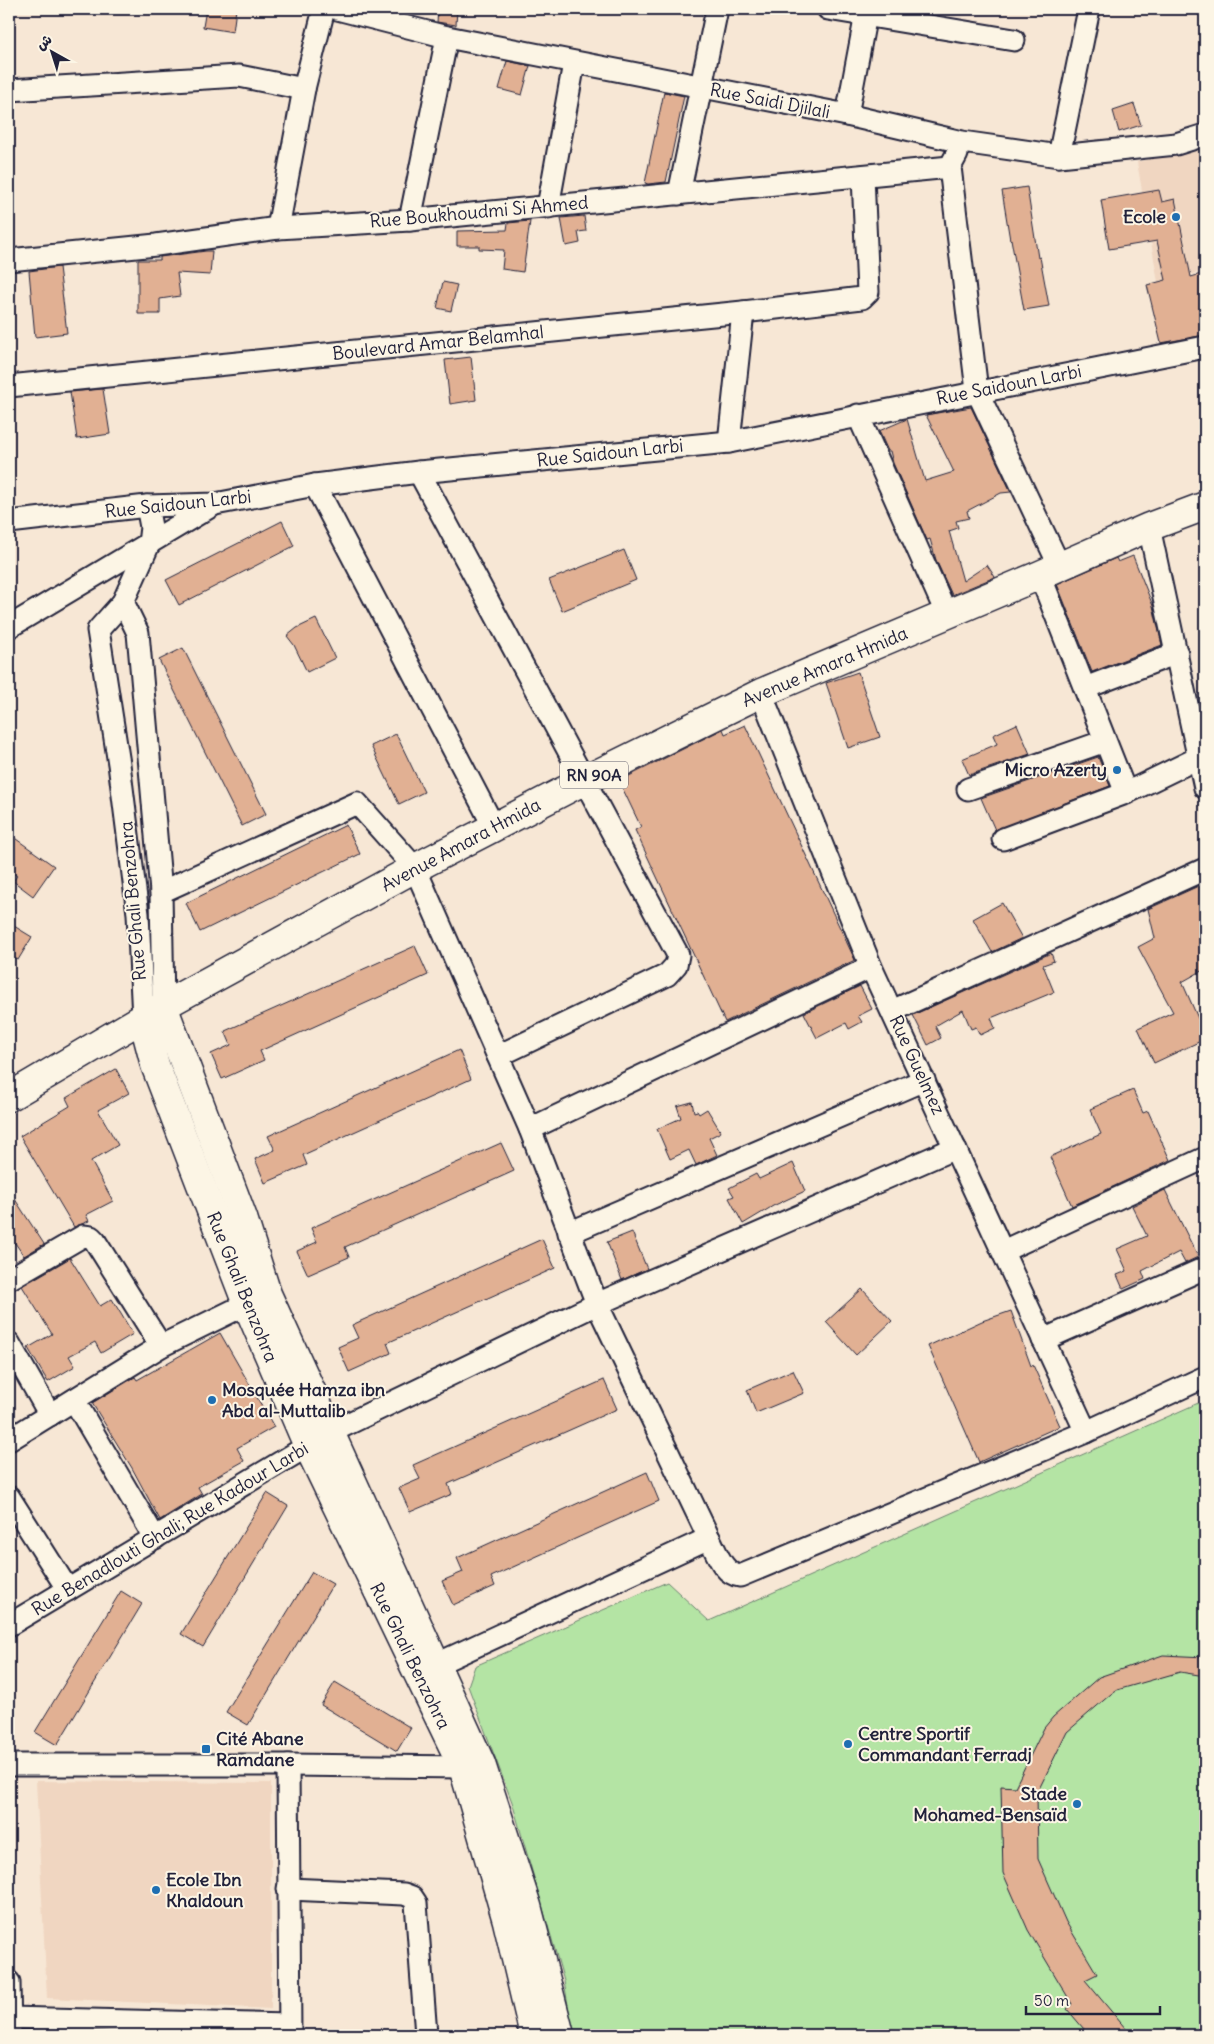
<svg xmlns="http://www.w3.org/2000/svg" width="1214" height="2044" viewBox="0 0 1214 2044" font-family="Delius,'Playpen Sans Arabic',sans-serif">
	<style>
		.built { fill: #f0d6c1 }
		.green { fill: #b4e4a4; stroke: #6b8370 }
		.building { fill: #e1b093; stroke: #22223b }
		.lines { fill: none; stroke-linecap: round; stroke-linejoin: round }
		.minor-casing { stroke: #22223b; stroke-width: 25 }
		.secondary-casing { stroke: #22223b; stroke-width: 31 }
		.primary-casing { stroke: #22223b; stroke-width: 31 }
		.minor { stroke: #fcf5e5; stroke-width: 21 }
		.secondary { stroke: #fcf5e5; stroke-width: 28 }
		.primary { stroke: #fcf5e5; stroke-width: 28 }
		.poi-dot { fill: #1f6fb2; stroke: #fcf5e5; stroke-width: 2 }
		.labels { text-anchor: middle; stroke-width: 4; stroke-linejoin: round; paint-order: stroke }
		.shield { fill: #fcf5e5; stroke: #63616e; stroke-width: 1 }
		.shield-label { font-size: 16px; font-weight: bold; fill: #22223b }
		.street-label { font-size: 18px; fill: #22223b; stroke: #fcf5e5 }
		.poi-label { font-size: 18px; font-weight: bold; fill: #22223b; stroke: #fcf5e5; text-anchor: start }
	</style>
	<rect width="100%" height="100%" fill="#f7e7d5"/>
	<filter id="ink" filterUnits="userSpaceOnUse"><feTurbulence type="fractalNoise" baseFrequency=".02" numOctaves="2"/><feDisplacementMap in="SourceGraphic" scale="10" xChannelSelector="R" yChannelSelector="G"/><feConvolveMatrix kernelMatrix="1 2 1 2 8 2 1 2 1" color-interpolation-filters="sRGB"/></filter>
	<g filter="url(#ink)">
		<!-- built -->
		<g class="built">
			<path d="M1205 146V271L1158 282 1137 162Z"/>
			<path d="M36 1781 271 1783V2009L47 1998Z"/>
		</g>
		<!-- green -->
		<path class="green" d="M1205 1400V2035H573L564 1981 512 1802 468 1686 475 1666 667 1582 709 1621Z"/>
		<!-- building -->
		<g class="building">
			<path d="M206 9H236L233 32 203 27Z"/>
			<path d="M438 9H457L456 25 437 22Z"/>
			<path d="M507 61 530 66 522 95 499 89Z"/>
			<path d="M664 92 684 96 666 182 648 184 645 183Z"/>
			<path d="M1134 104 1141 125 1119 132 1113 111Z"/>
			<path d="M1027 187 1038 258 1040 257 1049 306 1024 310 1011 239 1010 240 1002 191Z"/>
			<path d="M1159 190 1162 202 1175 199 1191 277 1201 274 1205 290V335L1161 343 1147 285 1166 280 1157 241 1109 249 1101 200Z"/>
			<path d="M584 216 586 231 578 232 580 243 566 246 561 218Z"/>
			<path d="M530 221 523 272 502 269 504 250 479 249V246H457V231L507 230 508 223Z"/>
			<path d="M206 251H212L210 275 177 273 180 296 160 299V314H138V260H160V257Z"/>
			<path d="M59 267 67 333 35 337 29 271Z"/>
			<path d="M443 282 457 285 451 311 437 308Z"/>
			<path d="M471 357 476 400 450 404 445 360Z"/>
			<path d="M103 389 110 434 77 439 70 392Z"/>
			<path d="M971 407 1011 492 1001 493 967 511 969 518 956 521 958 528 949 531 963 581 987 565 995 577 952 595 936 560 930 539 927 540 893 463 890 451H888L879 431 907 419 925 481 954 472 926 415Z"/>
			<path d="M282 521 294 546 179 605 166 580Z"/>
			<path d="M624 550 636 580 562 611 549 580Z"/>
			<path d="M1133 556 1153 606 1162 645 1092 672 1057 584 1116 558 1118 562Z"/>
			<path d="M316 619 335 658 307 672 294 645 287 636 297 628Z"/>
			<path d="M183 648 266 814 242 826 159 660Z"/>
			<path d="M858 672 880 737 848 748 826 683Z"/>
			<path d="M1017 724 1030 754 969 775 962 759 997 744 993 735Z"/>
			<path d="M745 725 855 960 725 1022 635 830 641 827 619 781 723 729 725 734Z"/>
			<path d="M396 734 424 792 399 804 371 746Z"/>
			<path d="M1098 757 1110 786 995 830 981 798Z"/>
			<path d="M346 825 360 854 200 932 186 903Z"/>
			<path d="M9 834 54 866 33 896 13 881 17 876 9 870Z"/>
			<path d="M1205 883V969L1182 982 1205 1034V1039L1154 1063 1138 1028 1173 1012 1138 947 1155 938 1148 909Z"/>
			<path d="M1002 903 1022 938 992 952 973 919Z"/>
			<path d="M9 923 32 937 18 960 9 955Z"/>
			<path d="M415 946 428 975 260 1051 264 1060 222 1079 211 1054 231 1045 225 1031Z"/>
			<path d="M1051 953 1054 961 1043 965 1054 992 991 1018 995 1028 980 1035 976 1027 971 1029 963 1010 935 1026 941 1038 928 1045 913 1015Z"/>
			<path d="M860 986 872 1009 858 1016 862 1022 849 1029 846 1023 817 1038 804 1013Z"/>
			<path d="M459 1050 471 1079 303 1155 307 1165 265 1183 255 1159 275 1150 268 1136Z"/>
			<path d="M116 1069 129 1093 98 1110 118 1145 91 1161 113 1201 86 1215 89 1221 74 1227 20 1136 70 1106 66 1098Z"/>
			<path d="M1133 1090 1143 1113 1148 1111 1170 1160 1072 1206 1050 1157 1101 1134 1090 1109Z"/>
			<path d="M692 1102 694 1112 697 1111 699 1114 707 1109 721 1132 709 1138 717 1155 696 1165 689 1150 670 1159 657 1129 681 1118 677 1106Z"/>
			<path d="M501 1143 514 1171 345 1247 349 1257 308 1275 297 1251 317 1242 311 1228Z"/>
			<path d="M793 1163 805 1191 773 1206 743 1224 729 1198 734 1196 729 1188 756 1174 759 1179Z"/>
			<path d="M9 1190 44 1244 24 1256 15 1243 9 1247Z"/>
			<path d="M1165 1190 1198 1257 1185 1263 1179 1252 1142 1271 1145 1279 1123 1289 1117 1275 1127 1271 1117 1249 1147 1236 1132 1206Z"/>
			<path d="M632 1232 647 1269 622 1280 607 1242Z"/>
			<path d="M542 1239 555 1268 387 1343 391 1353 349 1372 338 1347 358 1338 352 1325Z"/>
			<path d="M70 1258 100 1306 112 1299 133 1334 101 1353 95 1342 69 1356 75 1366 48 1382 28 1348 52 1334 22 1286Z"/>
			<path d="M862 1289 892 1321 856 1355 826 1322Z"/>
			<path d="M1011 1311 1031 1366 1033 1365 1060 1426 979 1462 928 1346 982 1321Z"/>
			<path d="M220 1333 274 1427 237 1448 244 1461 198 1487 202 1494 160 1520 132 1468 92 1403 135 1377 137 1380Z"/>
			<path d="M793 1370 804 1393 756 1413 747 1390Z"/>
			<path d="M604 1380 617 1409 448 1484 452 1494 410 1512 399 1488 420 1479 413 1465Z"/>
			<path d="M647 1472 659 1501 491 1577 495 1586 453 1605 442 1581 463 1572 457 1558Z"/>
			<path d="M267 1493 288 1506 203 1647 181 1634Z"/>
			<path d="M312 1572 333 1584 248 1725 226 1712Z"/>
			<path d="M121 1591 142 1604 57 1745 35 1732Z"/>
			<path d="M1163 1655 1205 1657V1676L1180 1672 1117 1690 1111 1694 1067 1732 1037 1793 1038 1859 1066 1922 1097 1974 1085 1980 1131 2035H1089L1067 2009 1072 2004 1028 1930 1003 1873 1001 1786 1015 1787 1044 1728 1053 1717 1099 1677Z"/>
			<path d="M335 1682 411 1728 397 1751 321 1705Z"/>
		</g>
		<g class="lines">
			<defs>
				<g id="minor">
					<path d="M337 9 447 37 847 115 962 142 1059 156 1176 144 1205 135"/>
					<path d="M828 9 1014 40"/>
					<path d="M9 90 239 76 304 89"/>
					<path d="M847 115 867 9"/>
					<path d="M957 154 950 167 977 391 1060 567"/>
					<path d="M1059 156 1089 9"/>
					<path d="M679 194 717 9"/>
					<path d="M548 207 574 63"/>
					<path d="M410 220 447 37"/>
					<path d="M278 228 304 89 324 9"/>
					<path d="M9 260 156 245 278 228 410 220 950 167"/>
					<path d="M9 386 743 312 862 298 868 292 863 176"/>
					<path d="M858 415 947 615"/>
					<path d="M729 442 743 312"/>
					<path d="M419 472 678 955 676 965 667 975 498 1056"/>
					<path d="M315 485 494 827"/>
					<path d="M9 522 147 506 215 504 315 485 419 472 729 442 1205 347"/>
					<path d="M1149 527 1205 788"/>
					<path d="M1040 575 1126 793"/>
					<path d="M123 602 138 633 161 892 163 1006"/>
					<path d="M9 627 213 505"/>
					<path d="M1085 688 1177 653"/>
					<path d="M761 693 871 967 1086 1432"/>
					<path d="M968 789 1105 741"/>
					<path d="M1003 839 1126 793 1198 758"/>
					<path d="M161 892 357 803 415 868 530 1129 597 1304 709 1538C717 1553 723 1574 740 1576L1086 1432 1205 1377"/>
					<path d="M892 1011 1205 869"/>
					<path d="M143 1019 138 914 119 764 98 630 123 602 149 544 151 527 147 506"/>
					<path d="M530 1129 871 967"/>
					<path d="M569 1233 924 1080"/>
					<path d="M1003 1251 1205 1158"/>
					<path d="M9 1279 83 1236 91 1237 95 1241 161 1346"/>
					<path d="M1043 1340 1205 1268"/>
					<path d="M9 1343 50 1415"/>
					<path d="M74 1400 155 1538"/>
					<path d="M9 1440 161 1346 261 1297"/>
					<path d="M9 1497 68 1590"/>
					<path d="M9 1625 331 1432 597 1304 955 1148"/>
					<path d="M437 1664 709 1538"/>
					<path d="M9 1765H288L463 1767 476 1765"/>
					<path d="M288 1765 290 2035"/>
					<path d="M288 1889 404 1894 412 1897 416 1903 426 2035"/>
					<path d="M9 1982 10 2035"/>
					<path d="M9 2018 289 2025"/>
				</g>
				<g id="secondary">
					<path d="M163 1006 243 1218 267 1294 481 1764 527 1906 560 2035"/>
					<path d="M143 1019 155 1065 247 1304 308 1446 463 1767 507 1921 534 2035"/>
				</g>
				<path id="primary" d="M9 1097 163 1006 415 868 585 780 761 693 1040 575 1149 527 1205 506"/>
			</defs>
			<!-- minor casing -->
			<use href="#minor" class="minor-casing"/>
			<!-- secondary casing -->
			<use href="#secondary" class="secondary-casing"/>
			<!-- primary casing -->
			<use href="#primary" class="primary-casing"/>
			<!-- minor -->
			<use href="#minor" class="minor"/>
			<!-- secondary -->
			<use href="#secondary" class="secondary"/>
			<!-- primary -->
			<use href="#primary" class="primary"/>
		</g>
	</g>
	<!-- markers -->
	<g class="poi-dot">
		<circle cx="1176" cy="217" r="5"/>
		<circle cx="1117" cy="770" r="5"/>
		<circle cx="212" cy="1400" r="5"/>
		<circle cx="848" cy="1744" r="5"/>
		<rect x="201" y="1744" width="10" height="10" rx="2.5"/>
		<circle cx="1077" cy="1804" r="5"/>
		<circle cx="156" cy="1890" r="5"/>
	</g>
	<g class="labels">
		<!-- shield labels -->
		<rect class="shield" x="560" y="761.5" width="68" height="27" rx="4"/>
		<g class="shield-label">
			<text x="594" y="781">RN 90A</text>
		</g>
		<!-- street labels -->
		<g class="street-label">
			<text transform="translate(770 101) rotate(11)" y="6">Rue Saidi Djilali</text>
			<text transform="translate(479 212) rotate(-5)" y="6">Rue Boukhoudmi Si Ahmed</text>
			<text transform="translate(438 343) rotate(-6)" y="6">Boulevard Amar Belamhal</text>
			<text transform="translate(1009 385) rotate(-11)" y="6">Rue Saidoun Larbi</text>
			<text transform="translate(610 453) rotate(-6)" y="6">Rue Saidoun Larbi</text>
			<text transform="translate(178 504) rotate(-6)" y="6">Rue Saidoun Larbi</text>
			<text transform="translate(825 667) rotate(-23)" y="6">Avenue Amara Hmida</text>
			<text transform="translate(461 845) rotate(-28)" y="6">Avenue Amara Hmida</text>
			<text transform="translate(133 901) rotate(-95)" y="6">Rue Ghali Benzohra</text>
			<text transform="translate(917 1065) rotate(65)" y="6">Rue Guelmez</text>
			<text transform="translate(242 1287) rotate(68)" y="6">Rue Ghali Benzohra</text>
			<text transform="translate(170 1529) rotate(-31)" y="6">Rue Benadlouti Ghali; Rue Kadour Larbi</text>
			<text transform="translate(410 1656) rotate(64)" y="6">Rue Ghali Benzohra</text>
		</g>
		<!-- poi labels -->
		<g class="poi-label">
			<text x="1166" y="223" text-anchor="end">Ecole</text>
			<text x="1107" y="776" text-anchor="end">Micro Azerty</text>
			<text x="222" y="1396">Mosquée Hamza ibn<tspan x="222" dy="21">Abd al-Muttalib</tspan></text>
			<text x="858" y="1740">Centre Sportif<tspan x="858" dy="21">Commandant Ferradj</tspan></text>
			<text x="216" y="1745">Cité Abane<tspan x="216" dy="21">Ramdane</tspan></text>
			<text x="1067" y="1800" text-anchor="end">Stade<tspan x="1067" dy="21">Mohamed-Bensaïd</tspan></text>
			<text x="166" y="1886">Ecole Ibn<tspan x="166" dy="21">Khaldoun</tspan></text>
		</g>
	</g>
	<!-- margin -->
	<rect width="1214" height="2044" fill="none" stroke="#fcf5e5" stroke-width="30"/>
	<rect x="15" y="15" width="1184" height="2014" fill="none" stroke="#22223b" stroke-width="2" filter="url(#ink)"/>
	<!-- north arrow -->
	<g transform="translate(52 52) rotate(321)" stroke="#fcf5e5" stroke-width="4" paint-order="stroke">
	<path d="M0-4L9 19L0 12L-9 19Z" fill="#22223b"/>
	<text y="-8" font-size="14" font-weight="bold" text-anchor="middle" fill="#22223b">ش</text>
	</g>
	<!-- scale -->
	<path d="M1026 2006v8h134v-8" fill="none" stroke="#22223b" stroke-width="2.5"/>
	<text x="1034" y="2006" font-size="15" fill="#22223b" stroke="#fcf5e5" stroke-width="4" paint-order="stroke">50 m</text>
</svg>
